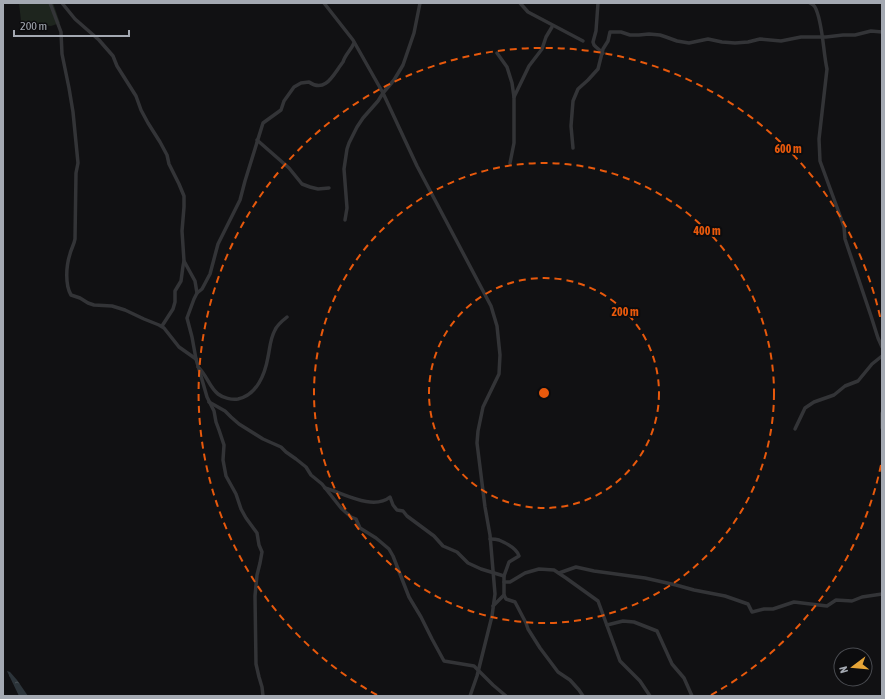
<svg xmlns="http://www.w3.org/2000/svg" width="885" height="699" viewBox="0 0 885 699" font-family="'Asap Condensed',sans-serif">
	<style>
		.grass { fill: #1e251e }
		.water { fill: url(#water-ripples) }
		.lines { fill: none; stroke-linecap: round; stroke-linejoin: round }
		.minor { stroke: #333437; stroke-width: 3.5 }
		.ring { fill: none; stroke: #e8590c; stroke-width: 2; stroke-dasharray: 7 5 }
		.centre { fill: #e8590c; stroke: #0c0c0e; stroke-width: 2 }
		.ring-label { font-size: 12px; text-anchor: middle; font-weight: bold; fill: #e8590c; stroke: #0c0c0e; stroke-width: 4; stroke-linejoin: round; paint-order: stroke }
	</style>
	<defs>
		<pattern id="water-ripples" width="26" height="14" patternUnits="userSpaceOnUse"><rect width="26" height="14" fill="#2c343a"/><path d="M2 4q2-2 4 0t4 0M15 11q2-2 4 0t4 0" fill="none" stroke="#484f54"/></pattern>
	</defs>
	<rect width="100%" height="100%" fill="#111113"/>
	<!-- grass -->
	<path class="grass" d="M19 3H53L60 23 51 26 40 25 35 27 27 31 21 21Z"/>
	<!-- water -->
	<path class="water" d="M7 671 10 672 17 680 28 696H19Z"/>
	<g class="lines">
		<!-- minor -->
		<g class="minor">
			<path d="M50 3 61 32 62 54 69 88 73 112 78 163 76 173 75 239C74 245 71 249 70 254 66 266 65 285 71 295L80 298 88 303 94 305 112 306 125 310 144 319 159 325 164 328 179 347 196 359"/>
			<path d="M62 3 75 19 99 40 113 56 117 66 136 96 141 110 148 123 160 142 167 155 169 164 179 184 184 196V207L182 231 184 261 195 281 197 293"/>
			<path d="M324 3 353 40 383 93 417 166 491 306 497 326 500 355 499 374 483 407 478 431 477 443 485 507 490 535 495 594 492 616 477 676 470 696"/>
			<path d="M520 3 528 12 583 41"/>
			<path d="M598 3 596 31 593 42 594 45 596 47 603 53"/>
			<path d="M810 3C812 4 814 5 815 7 823 22 823 52 827 69L819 139 820 161 842 221 844 227 845 239 871 316 878 338 882 347"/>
			<path d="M497 53 507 67 512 83 514 97V143L510 163"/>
			<path d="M514 97 529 66 542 49 546 37 552 27"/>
			<path d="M257 140 289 168 302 184 310 187 318 189 329 188"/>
			<path d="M573 148 571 126 573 101 578 89 588 80 598 69 603 49 608 41 610 32H621L630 35H639L649 34 660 35 666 37 677 41 689 43 708 39 722 42 735 43 748 42 760 39 781 41 801 37H826L843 35H855L871 31 882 32"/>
			<path d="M345 220 347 208 344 169 347 149 349 143 357 127 363 118 378 101 383 93 394 80 403 65 414 33 420 3"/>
			<path d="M162 326 173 309 175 302V291L181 281 183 266 184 261"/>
			<path d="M198 367C207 375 209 387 218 394 223 398 232 400 238 399 257 395 265 374 268 357 270 348 270 339 275 330 277 325 282 321 287 317"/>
			<path d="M209 402 225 411 231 417 239 424 263 439 281 447 286 452 296 459 306 467 311 475 322 484 341 508 351 517 356 519 360 528 376 538 389 549 393 556 409 597 421 617 432 639 444 661 474 666 493 685 506 696"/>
			<path d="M882 413V428"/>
			<path d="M795 429 805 408 814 402 834 395 845 386 858 381 872 364 882 356"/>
			<path d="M325 488C343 493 373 511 390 497L393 505 397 510 403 511 407 516 434 536 443 546 457 552 468 563 481 569 504 576"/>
			<path d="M490 539C493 539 496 539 499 540 506 543 517 549 519 556L509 562 504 576V595L493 606"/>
			<path d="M559 573 576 567 594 571 645 578 676 585 694 590 725 596 748 604 752 612 764 609H773L794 602 827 606 836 600 852 601 862 597 882 594"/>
			<path d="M504 582H510L525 573 539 569 554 570 566 578 598 601 620 661 640 681 650 696"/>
			<path d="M504 595 506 599 515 602 526 623 528 629 540 648 558 672 570 680 579 690 583 696"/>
			<path d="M607 625 623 621 634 622 657 631 672 664 684 678 692 696"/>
			<path d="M263 696 262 687 259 677 256 664 255 596 257 575 260 563 262 552 259 545 257 533 246 518 241 509 236 494 226 476 223 460 224 445 219 430 216 422 214 411 207 397 205 390 196 359 192 337 187 318 194 299 197 293 202 289 210 274 218 244 240 200 245 181 263 123 281 110 284 101 294 87 301 83 309 82C326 94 334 73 343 62 345 55 351 50 354 43"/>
		</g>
	</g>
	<!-- distance rings -->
	<g class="ring">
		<circle cx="544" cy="393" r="115"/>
		<circle cx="544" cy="393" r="230"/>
		<path d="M881 465A345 345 0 0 1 711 695M377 695A345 345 0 1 1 881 321"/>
	</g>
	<circle cx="544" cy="393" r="6" class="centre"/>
	<g class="ring-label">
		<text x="788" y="153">600 m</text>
		<text x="707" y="235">400 m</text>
		<text x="625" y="316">200 m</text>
	</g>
	<!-- border -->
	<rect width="885" height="699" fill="none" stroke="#a4a9b2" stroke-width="8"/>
	<!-- north arrow -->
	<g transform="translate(853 667) rotate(254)"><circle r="19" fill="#0c0c0e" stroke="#494b50"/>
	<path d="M0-3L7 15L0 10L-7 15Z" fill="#e5a437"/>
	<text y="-6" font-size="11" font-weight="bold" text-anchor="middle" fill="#a4a9b2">N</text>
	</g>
	<!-- scale -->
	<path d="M14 30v6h115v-6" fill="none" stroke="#a4a9b2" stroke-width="2"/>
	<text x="20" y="30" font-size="12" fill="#a4a9b2" stroke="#0c0c0e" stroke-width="3" paint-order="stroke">200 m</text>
</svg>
